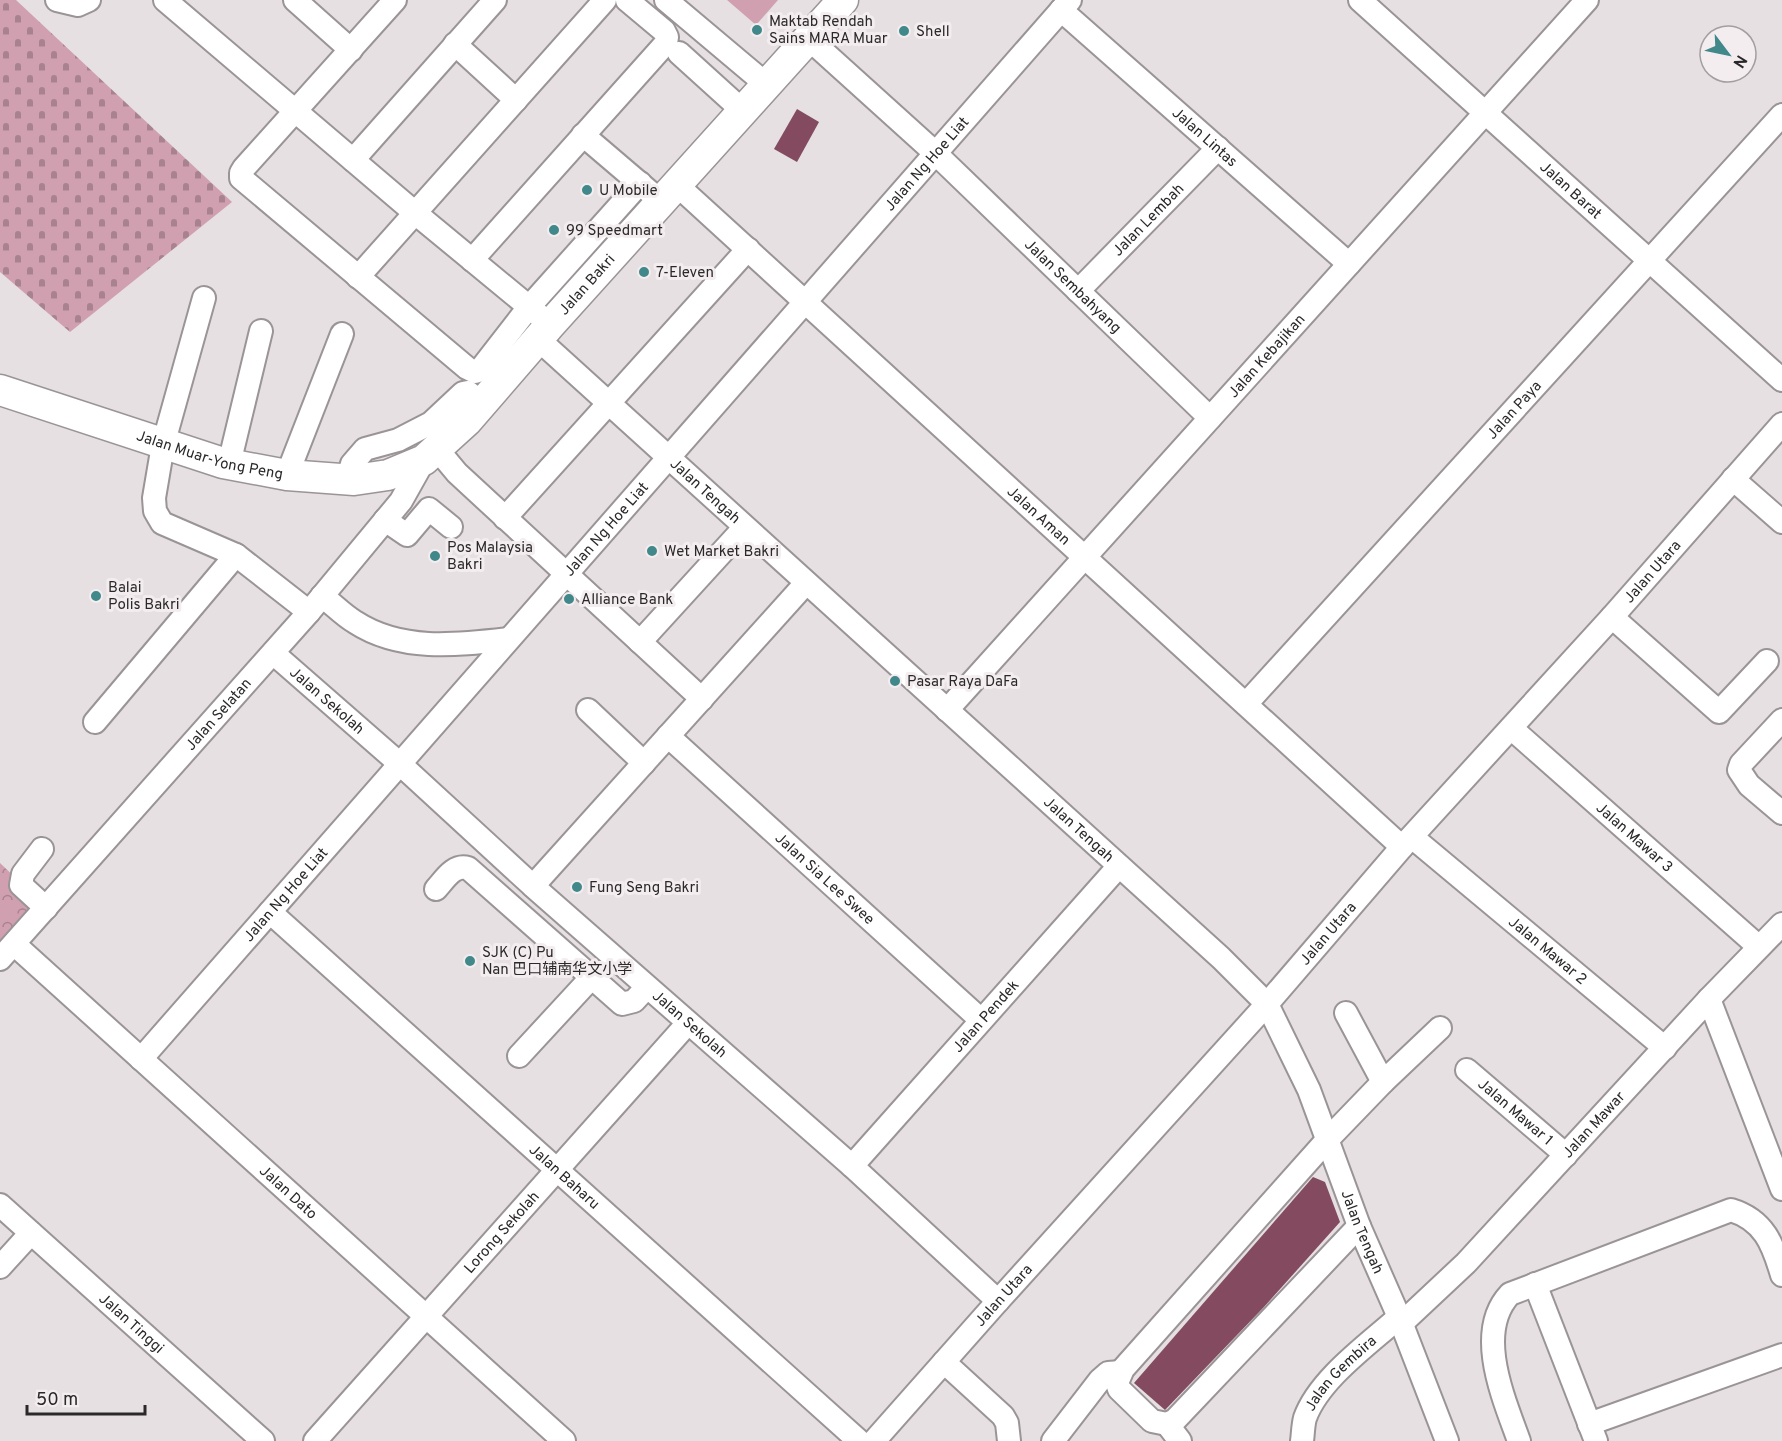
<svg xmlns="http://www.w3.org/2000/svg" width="1782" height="1441" viewBox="0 0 1782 1441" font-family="Overpass,'Noto Sans SC',sans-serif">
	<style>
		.grass { fill: #d0a0b1 }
		.cemetery { fill: url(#cemetery-stones) }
		.park { fill: url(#park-crowns) }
		.building { fill: #834a60 }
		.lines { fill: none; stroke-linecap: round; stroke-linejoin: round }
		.minor-casing { stroke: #9a9496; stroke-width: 26 }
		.major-casing { stroke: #9a9496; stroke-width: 33 }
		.minor { stroke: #fff; stroke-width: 22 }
		.major { stroke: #fff; stroke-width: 30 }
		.poi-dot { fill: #408889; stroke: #f4edef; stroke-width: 2 }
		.labels { text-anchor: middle; stroke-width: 6; stroke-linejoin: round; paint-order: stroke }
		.poi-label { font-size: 15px; fill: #2a2829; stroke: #f4edef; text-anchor: start }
		.street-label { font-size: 15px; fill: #2a2829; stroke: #f4edef }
	</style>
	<defs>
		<pattern id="cemetery-stones" width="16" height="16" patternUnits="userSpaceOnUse" patternTransform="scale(1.5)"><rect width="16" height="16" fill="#d0a0b1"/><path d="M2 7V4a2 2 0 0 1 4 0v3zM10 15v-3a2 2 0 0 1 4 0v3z" fill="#a98290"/></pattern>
		<pattern id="park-crowns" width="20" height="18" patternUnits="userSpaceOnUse" patternTransform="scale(1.5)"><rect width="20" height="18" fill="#d0a0b1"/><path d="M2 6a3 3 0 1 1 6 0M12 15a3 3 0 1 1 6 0" fill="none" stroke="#a98290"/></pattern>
	</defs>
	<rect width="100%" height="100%" fill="#e6e0e2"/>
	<!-- grass -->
	<path class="grass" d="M727 0H778L756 25Z"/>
	<!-- cemetery -->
	<path class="cemetery" d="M0 0H16L232 202 70 332 0 272Z"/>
	<!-- park -->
	<path class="park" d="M0 863 40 901 0 946Z"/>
	<!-- building -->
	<g class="building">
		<path d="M797 109 819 122 797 162 774 149Z"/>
		<path d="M1313 1177 1325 1182 1340 1222 1264 1307 1165 1410 1134 1383Z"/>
	</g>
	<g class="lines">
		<defs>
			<g id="minor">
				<path d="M57 0 78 5 89 0"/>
				<path d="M165 0 414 212 540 316"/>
				<path d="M295 0 351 50"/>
				<path d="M395 0 244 168 241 173V178L467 368 475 372 480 370 529 307 640 183"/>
				<path d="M666 0 767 85"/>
				<path id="s1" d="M1360 0 1782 380"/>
				<path id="s2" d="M1061 10 1349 264"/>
				<path id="s3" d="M808 38 932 150 1210 418"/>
				<path d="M455 44 516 100"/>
				<path d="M679 53 743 111"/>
				<path d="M583 135 651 193"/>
				<path d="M353 160 495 0"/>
				<path id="s4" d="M677 185 1402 847"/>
				<path d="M472 260 666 43 667 37 664 31 627 0"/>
				<path d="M358 277 605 0"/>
				<path id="s5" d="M1078 291 1218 148"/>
				<path d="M204 298 163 445 154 498 155 511 162 523 236 555 309 612"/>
				<path id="s6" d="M538 339 1221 958 1267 1004 1309 1090 1359 1226 1399 1317 1447 1441"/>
				<path d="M437 449 457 473 702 699"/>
				<path d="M229 464 261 331"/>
				<path d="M287 475 342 334"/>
				<path d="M1733 479 1782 522"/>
				<path d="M347 480 352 464 365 449 398 440 431 423 463 393 468 392 483 404"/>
				<path d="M505 518 748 249"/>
				<path d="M385 520 407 535 429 509 451 527"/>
				<path d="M322 596C333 604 343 615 355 622 401 652 457 645 509 639"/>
				<path d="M1612 617 1719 712 1767 661"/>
				<path d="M640 642 745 527"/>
				<path id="s7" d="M273 653 400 764 535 888 852 1166 998 1301"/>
				<path id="s8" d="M1246 704 1782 115"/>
				<path d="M588 710 644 763"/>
				<path id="s9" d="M947 710 1587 0"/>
				<path d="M1782 720 1741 764 1739 770 1749 785 1782 813"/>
				<path d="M95 722 236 555"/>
				<path id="s10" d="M1511 728 1759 947"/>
				<path id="s11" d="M668 736 981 1020"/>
				<path id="s12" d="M1412 837 1665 1048"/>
				<path d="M42 849 23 874 21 885 46 908"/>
				<path d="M533 886 806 583"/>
				<path d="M436 889C445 879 454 864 468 868L622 1004 634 1001 647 987"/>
				<path id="s13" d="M270 912 859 1441"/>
				<path id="s14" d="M14 944 564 1441"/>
				<path id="s15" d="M0 959 309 612 401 501 424 460"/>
				<path d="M1709 999 1782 1189"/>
				<path d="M1346 1013 1383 1082"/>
				<path d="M519 1056 591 978"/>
				<path id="s16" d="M141 1059 1070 0"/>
				<path id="s17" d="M1467 1070 1566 1155"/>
				<path id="s18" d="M852 1166 1119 866"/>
				<path id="s19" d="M0 1205 263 1441"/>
				<path d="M1359 1226 1175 1420 1167 1424 1152 1421 1119 1389 1117 1383 1123 1369 1328 1139 1383 1082 1440 1028"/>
				<path d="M0 1267 31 1233"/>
				<path d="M1535 1284 1596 1441"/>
				<path id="s20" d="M1402 1323 1466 1263 1709 999 1782 924"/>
				<path d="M944 1362 1003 1416 1007 1423 1009 1441"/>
				<path d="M1167 1424 1180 1441"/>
				<path d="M1589 1424 1782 1355"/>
				<path id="s21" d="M315 1441 688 1023"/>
				<path id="s22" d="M874 1441 998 1301 1267 1004 1402 847 1612 617 1782 424"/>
				<path d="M1053 1441 1100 1380 1108 1373 1121 1372"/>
				<path id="s23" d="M1302 1441C1303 1434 1303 1425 1305 1418 1319 1379 1369 1344 1399 1317"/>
				<path d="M1519 1441C1504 1399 1474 1332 1510 1294L1731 1210C1764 1220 1773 1244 1782 1275"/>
			</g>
			<g id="major">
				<path id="s24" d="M0 390 223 463 287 475 354 480 388 475 424 460 467 421 550 325 843 0"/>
			</g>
		</defs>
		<!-- minor casing -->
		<use href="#minor" class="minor-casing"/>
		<!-- major casing -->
		<use href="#major" class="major-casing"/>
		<!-- minor -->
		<use href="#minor" class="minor"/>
		<!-- major -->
		<use href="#major" class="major"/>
	</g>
	<!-- markers -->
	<g class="poi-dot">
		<circle cx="757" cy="30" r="6"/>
		<circle cx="904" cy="31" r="6"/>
		<circle cx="587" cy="190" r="6"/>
		<circle cx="554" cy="230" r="6"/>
		<circle cx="644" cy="272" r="6"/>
		<circle cx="652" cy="551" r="6"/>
		<circle cx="435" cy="556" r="6"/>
		<circle cx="96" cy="596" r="6"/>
		<circle cx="569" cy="599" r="6"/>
		<circle cx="895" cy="681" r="6"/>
		<circle cx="577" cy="887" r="6"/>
		<circle cx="470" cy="961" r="6"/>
	</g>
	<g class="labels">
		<!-- poi labels -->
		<g class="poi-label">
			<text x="769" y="26">Maktab Rendah<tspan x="769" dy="17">Sains MARA Muar</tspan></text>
			<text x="916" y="36">Shell</text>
			<text x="599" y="195">U Mobile</text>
			<text x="566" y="235">99 Speedmart</text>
			<text x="656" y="277">7-Eleven</text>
			<text x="447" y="552">Pos Malaysia<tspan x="447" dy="17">Bakri</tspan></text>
			<text x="664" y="556">Wet Market Bakri</text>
			<text x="108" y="592">Balai<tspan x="108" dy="17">Polis Bakri</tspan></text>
			<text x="581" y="604">Alliance Bank</text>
			<text x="907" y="686">Pasar Raya DaFa</text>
			<text x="589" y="892">Fung Seng Bakri</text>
			<text x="482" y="957">SJK (C) Pu<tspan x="482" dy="17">Nan 巴口辅南华文小学</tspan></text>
		</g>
		<!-- street labels -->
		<g class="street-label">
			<text dy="5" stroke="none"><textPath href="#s2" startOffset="192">Jalan Lintas</textPath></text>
			<text dy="5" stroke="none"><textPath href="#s16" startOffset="1191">Jalan Ng Hoe Liat</textPath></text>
			<text dy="5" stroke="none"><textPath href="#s1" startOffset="284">Jalan Barat</textPath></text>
			<text dy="5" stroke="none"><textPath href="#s5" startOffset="100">Jalan Lembah</textPath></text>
			<text dy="5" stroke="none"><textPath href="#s24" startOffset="680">Jalan Bakri</textPath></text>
			<text dy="5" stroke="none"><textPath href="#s3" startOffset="363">Jalan Sembahyang</textPath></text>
			<text dy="5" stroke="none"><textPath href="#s9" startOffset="477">Jalan Kebajikan</textPath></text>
			<text dy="5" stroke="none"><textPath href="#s8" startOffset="398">Jalan Paya</textPath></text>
			<text dy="5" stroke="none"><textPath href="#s24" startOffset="220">Jalan Muar-Yong Peng</textPath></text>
			<text dy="5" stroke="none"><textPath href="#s6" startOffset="226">Jalan Tengah</textPath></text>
			<text dy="5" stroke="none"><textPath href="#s4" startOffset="490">Jalan Aman</textPath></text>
			<text dy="5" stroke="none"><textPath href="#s16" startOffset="705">Jalan Ng Hoe Liat</textPath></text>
			<text dy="5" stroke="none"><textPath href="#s22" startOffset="1167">Jalan Utara</textPath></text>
			<text dy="5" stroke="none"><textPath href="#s7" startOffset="72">Jalan Sekolah</textPath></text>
			<text dy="5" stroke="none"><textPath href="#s15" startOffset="328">Jalan Selatan</textPath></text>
			<text dy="5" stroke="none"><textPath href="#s6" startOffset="730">Jalan Tengah</textPath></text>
			<text dy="5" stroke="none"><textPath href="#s10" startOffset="165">Jalan Mawar 3</textPath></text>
			<text dy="5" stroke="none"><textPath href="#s11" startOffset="212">Jalan Sia Lee Swee</textPath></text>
			<text dy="5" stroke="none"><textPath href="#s16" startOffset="219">Jalan Ng Hoe Liat</textPath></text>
			<text dy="5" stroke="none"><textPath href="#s22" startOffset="681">Jalan Utara</textPath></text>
			<text dy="5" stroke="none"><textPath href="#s12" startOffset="177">Jalan Mawar 2</textPath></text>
			<text dy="5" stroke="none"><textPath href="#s18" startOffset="201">Jalan Pendek</textPath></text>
			<text dy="5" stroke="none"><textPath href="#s7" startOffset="558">Jalan Sekolah</textPath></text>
			<text dy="5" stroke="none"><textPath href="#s17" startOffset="64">Jalan Mawar 1</textPath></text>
			<text dy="5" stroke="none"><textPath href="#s20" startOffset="276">Jalan Mawar</textPath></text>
			<text dy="5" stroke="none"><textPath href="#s13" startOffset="396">Jalan Baharu</textPath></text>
			<text dy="5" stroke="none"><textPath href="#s14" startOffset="370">Jalan Dato</textPath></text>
			<text dy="5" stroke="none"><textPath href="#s6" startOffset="1234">Jalan Tengah</textPath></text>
			<text dy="5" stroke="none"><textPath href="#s21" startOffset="280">Lorong Sekolah</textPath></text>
			<text dy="5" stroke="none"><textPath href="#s22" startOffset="195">Jalan Utara</textPath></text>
			<text dy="5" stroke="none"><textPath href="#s19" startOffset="177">Jalan Tinggi</textPath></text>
			<text dy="5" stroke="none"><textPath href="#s23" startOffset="81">Jalan Gembira</textPath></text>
		</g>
	</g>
	<!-- north arrow -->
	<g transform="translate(1728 54) rotate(122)"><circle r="28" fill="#f4edef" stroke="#a39ea0" stroke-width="1.5"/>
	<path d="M0-4.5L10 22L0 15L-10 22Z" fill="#408889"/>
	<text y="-9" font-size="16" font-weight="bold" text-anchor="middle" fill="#2a2829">N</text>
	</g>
	<!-- scale -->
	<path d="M27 1405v9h118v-9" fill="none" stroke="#2a2829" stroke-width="3"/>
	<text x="36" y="1405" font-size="18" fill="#2a2829" stroke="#f4edef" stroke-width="4.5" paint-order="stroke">50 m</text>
</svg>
